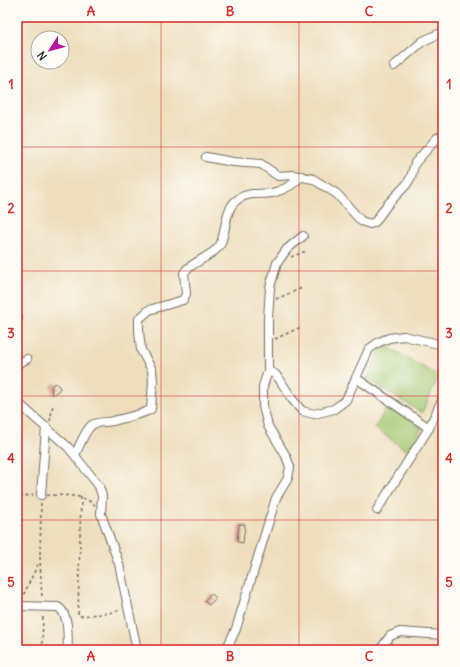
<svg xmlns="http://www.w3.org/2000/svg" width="460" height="667" viewBox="0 0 460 667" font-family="Delius,sans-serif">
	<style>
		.green { fill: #a5c770; stroke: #68794e }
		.building { fill: url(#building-hatch) }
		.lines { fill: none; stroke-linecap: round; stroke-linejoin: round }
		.minor-casing { stroke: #6f6a5e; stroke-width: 10 }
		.path { stroke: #6f6a5e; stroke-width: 1.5; stroke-dasharray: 3 3; stroke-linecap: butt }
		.minor { stroke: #fff; stroke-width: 8 }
		.grid { fill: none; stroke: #d62828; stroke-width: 1; stroke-opacity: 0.55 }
		.neatline { fill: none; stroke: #d62828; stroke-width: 1.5 }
		.grid-label { font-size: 13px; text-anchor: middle; font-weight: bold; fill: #d62828 }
	</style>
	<defs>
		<pattern id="building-hatch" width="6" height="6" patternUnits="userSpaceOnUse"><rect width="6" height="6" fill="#e1a296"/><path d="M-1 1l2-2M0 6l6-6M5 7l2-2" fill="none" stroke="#b7847b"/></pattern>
	</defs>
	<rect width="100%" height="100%" fill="#fdfcf7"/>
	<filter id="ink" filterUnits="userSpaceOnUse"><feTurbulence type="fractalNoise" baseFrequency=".025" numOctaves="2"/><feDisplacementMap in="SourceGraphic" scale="8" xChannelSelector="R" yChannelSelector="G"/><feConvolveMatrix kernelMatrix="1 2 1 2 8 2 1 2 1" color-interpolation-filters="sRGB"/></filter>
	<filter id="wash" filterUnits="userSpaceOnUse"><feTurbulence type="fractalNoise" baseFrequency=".012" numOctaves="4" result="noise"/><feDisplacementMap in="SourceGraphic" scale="16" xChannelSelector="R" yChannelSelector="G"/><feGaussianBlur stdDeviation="0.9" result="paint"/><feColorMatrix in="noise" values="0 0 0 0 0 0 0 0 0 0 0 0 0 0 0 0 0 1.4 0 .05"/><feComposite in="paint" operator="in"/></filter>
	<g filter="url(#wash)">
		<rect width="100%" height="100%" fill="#eedebd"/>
		<!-- green -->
		<g class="green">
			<path d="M383 344 439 376 422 413 367 379Z"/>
			<path d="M388 405 422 428 409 452 375 428Z"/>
		</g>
		<g id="blocks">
			<!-- building -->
			<g class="building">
				<path d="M55 383 57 384 60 388 58 391 52 395 51 387 53 384Z"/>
				<path d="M239 524H245L243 543 237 542Z"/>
				<path d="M211 593 216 598 209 605 204 601Z"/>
			</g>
		</g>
	</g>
	<g filter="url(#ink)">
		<use href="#blocks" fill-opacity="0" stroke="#6f6a5e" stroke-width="1"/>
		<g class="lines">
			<defs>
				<g id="minor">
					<path d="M394 66 423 41 443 32"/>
					<path d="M206 157 233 162 261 164 278 176 293 175 313 179 337 194 361 221 370 224 375 222 387 205 407 184 411 177 415 163 437 138 443 135"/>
					<path d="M17 315 18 318"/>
					<path d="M17 364 27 359"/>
					<path d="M268 371 275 374 280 380 292 399 302 411 314 414 334 409 346 400 369 349 379 342 389 338 404 336 443 345"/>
					<path d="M356 378 429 428"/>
					<path d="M17 402 68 447 99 486 102 496 101 514 119 564 137 650"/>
					<path d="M75 455C79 447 85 430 92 425 98 421 106 423 113 421 121 419 147 413 151 409L153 381 152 370 141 350 139 331V319L149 310 183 300 186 294 184 273 186 270C195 261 214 255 220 245 227 231 224 209 237 200 248 191 260 195 272 193 282 191 295 184 301 176"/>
					<path d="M41 495 46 427"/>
					<path d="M377 510 429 428 443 398"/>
					<path d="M17 606 58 607C70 615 67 636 68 650"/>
					<path d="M226 650 236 629 276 498 288 478 290 467 286 456 268 426 263 406V386L268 371V319L270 287 277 263 287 249 303 236"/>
					<path d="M380 650 390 636 400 632 443 635"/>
				</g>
			</defs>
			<!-- minor casing -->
			<use href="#minor" class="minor-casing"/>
			<!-- path -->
			<g class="path">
				<path d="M291 257 306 251"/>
				<path d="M276 299 302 288"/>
				<path d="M275 339 301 327"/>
				<path d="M50 421 53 405"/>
				<path d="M47 495C65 496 80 493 95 505"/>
				<path d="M81 497 78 615 81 616 109 613 120 610"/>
				<path d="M41 503 40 560 42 599"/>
				<path d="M17 526C21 517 19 507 19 497L33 495"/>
				<path d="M21 600 39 562"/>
				<path d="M393 645 394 650"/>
				<path d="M42 650 43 615"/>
				<path d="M114 650 117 648"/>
			</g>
			<!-- minor -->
			<use href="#minor" class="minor"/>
		</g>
	</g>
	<!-- grid -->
	<path class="grid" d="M161 17V650M299 17V650M17 147H443M17 271H443M17 396H443M17 520H443"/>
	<!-- margin -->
	<rect width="460" height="667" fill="none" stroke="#fdfcf7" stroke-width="44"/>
	<!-- north arrow -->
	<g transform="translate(50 50) rotate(234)"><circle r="19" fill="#fdfcf7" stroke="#a9a8a5"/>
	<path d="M0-3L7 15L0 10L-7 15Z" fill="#b5179e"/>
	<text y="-6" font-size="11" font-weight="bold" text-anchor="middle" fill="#2b2b2b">N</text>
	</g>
	<rect x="22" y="22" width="416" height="623" class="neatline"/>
	<g class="grid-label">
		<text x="91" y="16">A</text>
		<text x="230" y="16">B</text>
		<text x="369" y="16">C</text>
		<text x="11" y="89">1</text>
		<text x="449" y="89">1</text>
		<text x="11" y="213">2</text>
		<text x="449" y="213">2</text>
		<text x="11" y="338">3</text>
		<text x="449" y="338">3</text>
		<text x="11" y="463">4</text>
		<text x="449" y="463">4</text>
		<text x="11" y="587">5</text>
		<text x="449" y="587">5</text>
		<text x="91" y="661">A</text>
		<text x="230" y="661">B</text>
		<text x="369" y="661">C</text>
	</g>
</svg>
